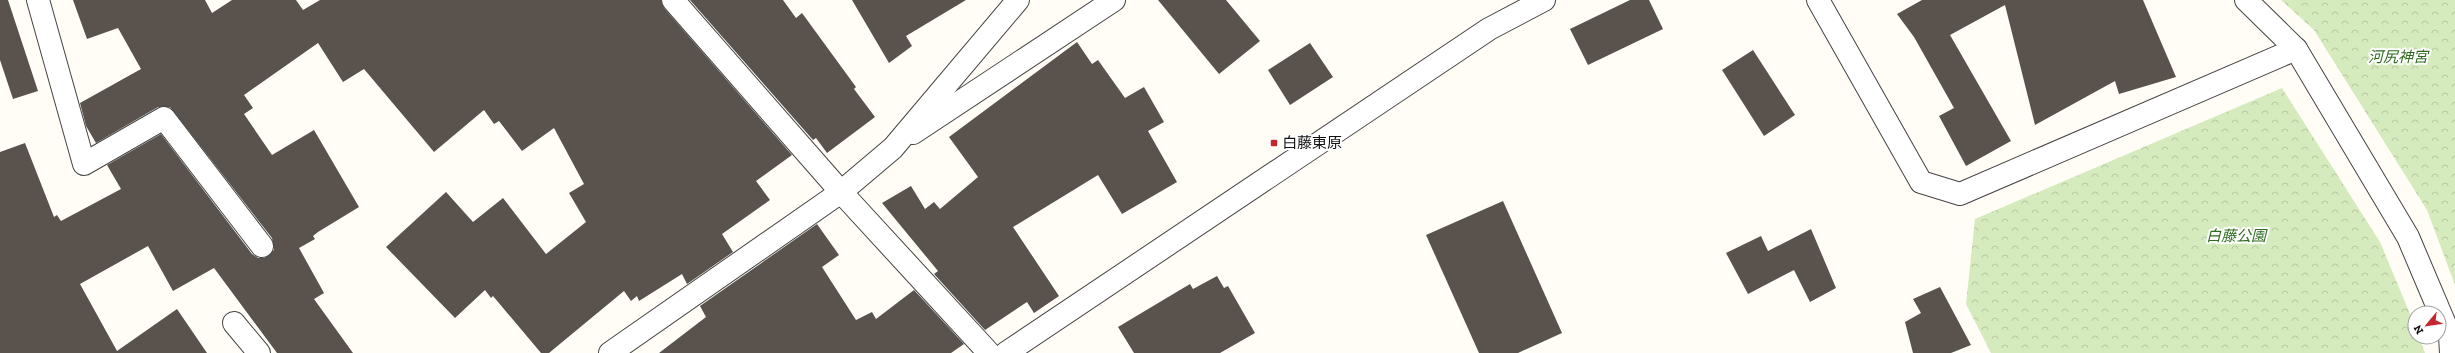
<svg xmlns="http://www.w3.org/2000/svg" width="2455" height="353" viewBox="0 0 2455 353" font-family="'Zilla Slab','Noto Sans JP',serif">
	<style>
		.park { fill: url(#park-crowns) }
		.building { fill: #5a524d }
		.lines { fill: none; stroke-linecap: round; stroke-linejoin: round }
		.minor-casing { stroke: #444; stroke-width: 24 }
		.minor { stroke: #fff; stroke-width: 22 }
		.poi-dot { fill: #c4262e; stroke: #fff; stroke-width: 1.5 }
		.labels { text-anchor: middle; stroke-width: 4; stroke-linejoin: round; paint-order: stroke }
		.park-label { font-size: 15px; font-style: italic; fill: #2f6b1f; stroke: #fff }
		.poi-label { font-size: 15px; fill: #111; stroke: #fff; text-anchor: start }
	</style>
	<defs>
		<pattern id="park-crowns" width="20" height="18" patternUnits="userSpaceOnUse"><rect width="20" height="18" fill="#d5ebbd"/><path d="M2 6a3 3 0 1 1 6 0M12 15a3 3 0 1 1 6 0" fill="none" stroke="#b6c8a1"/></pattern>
	</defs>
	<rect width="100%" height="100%" fill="#fffdf5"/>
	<!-- park -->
	<g class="park">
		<path d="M2281 0H2455V285L2427 210 2314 30Z"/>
		<path d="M2282 88 2380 242 2415 326V337H2419L2425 353H1991L1966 304 1975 219Z"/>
	</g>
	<!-- building -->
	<g class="building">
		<path d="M0 0H8L38 91 13 99 0 60Z"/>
		<path d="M73 0H205L212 13 232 0H296L303 10 320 0H661L664 8 792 155 756 181 770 200 722 234 733 252 687 284 682 274 639 301 637 296 631 301 624 291 549 353H541L493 296 491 298 485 290 455 318 386 247 446 192 473 222 503 198 546 254 586 222 569 193 584 184 554 128 522 151 499 121 494 124 484 110 434 152 364 69 343 82 318 43 244 95 253 108 244 114 272 155 314 130 359 207 318 232 313 236 315 239 299 248 324 293 314 299 353 353H277L214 268 173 291 148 246 80 284 117 351 177 309 207 353H0V152L25 143 54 217 57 215 61 221 121 189 107 165 161 134 252 254 258 258H264L274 250 272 238 170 107H158L96 143 86 126 80 103 141 69 118 28 87 39Z"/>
		<path d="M690 0H783L796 18 802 13 856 87 854 89 875 117 827 153 816 138 813 140Z"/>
		<path d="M852 0H966L906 36 912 46 889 63Z"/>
		<path d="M1158 0H1226L1260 41 1219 74Z"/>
		<path d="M1630 0H1649L1663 29 1588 65 1570 29Z"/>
		<path d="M1922 0H2143L2176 77 2119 94 2115 81 2035 125 2005 5 1950 35 2011 141 1966 166 1939 116 1954 108 1914 37 1897 14Z"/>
		<path d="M1077 42 1092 64 1098 60 1125 98 1144 87 1164 122 1148 131 1177 182 1122 214 1098 175 1013 227 1059 296 1034 313 1027 302 985 330 934 274 938 271 882 203 911 186 925 209 934 202 940 209 978 177 949 137Z"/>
		<path d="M1310 43 1333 77 1290 105 1268 70Z"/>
		<path d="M1753 50 1795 115 1764 136 1722 70Z"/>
		<path d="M1503 201 1562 333 1518 353H1479L1426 235Z"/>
		<path d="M817 224 839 255 822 267 856 320 872 312 876 319 914 290 964 344 951 353H659L706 317 700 306Z"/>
		<path d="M1811 229 1836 288 1810 302 1794 270 1748 294 1726 253 1761 236 1768 251Z"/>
		<path d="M1217 276 1224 288 1228 286 1255 333 1220 353H1134L1118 327 1190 284 1193 289Z"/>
		<path d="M1940 287 1971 345 1951 353H1913L1905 322 1921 313 1913 299Z"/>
	</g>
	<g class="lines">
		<defs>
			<g id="minor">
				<path d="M38 0 84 164 164 118 262 246"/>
				<path d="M673 0 841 192 989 353"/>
				<path d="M1818 0 1921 182 1960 194 2296 49"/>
				<path d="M2246 0 2296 49 2408 237 2450 336 2451 353"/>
				<path d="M913 133 1114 0"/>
				<path d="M234 323 259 353"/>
				<path d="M610 353 841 192 893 148 1018 0"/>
				<path d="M1006 353 1489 29 1544 0"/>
			</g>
		</defs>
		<!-- minor casing -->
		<use href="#minor" class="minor-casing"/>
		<!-- minor -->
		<use href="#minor" class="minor"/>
	</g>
	<!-- markers -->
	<rect class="poi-dot" x="1270" y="139" width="8" height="8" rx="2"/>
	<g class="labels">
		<!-- park labels -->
		<g class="park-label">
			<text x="2398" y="62">河尻神宮</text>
			<text x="2236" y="241">白藤公園</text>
		</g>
		<!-- poi labels -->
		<g class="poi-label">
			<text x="1282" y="148">白藤東原</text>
		</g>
	</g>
	<!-- north arrow -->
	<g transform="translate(2427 325) rotate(241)"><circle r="19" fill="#ffffff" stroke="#a0a0a0"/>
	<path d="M0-3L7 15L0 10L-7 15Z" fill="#c4262e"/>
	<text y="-6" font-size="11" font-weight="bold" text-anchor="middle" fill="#111111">N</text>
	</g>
</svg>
